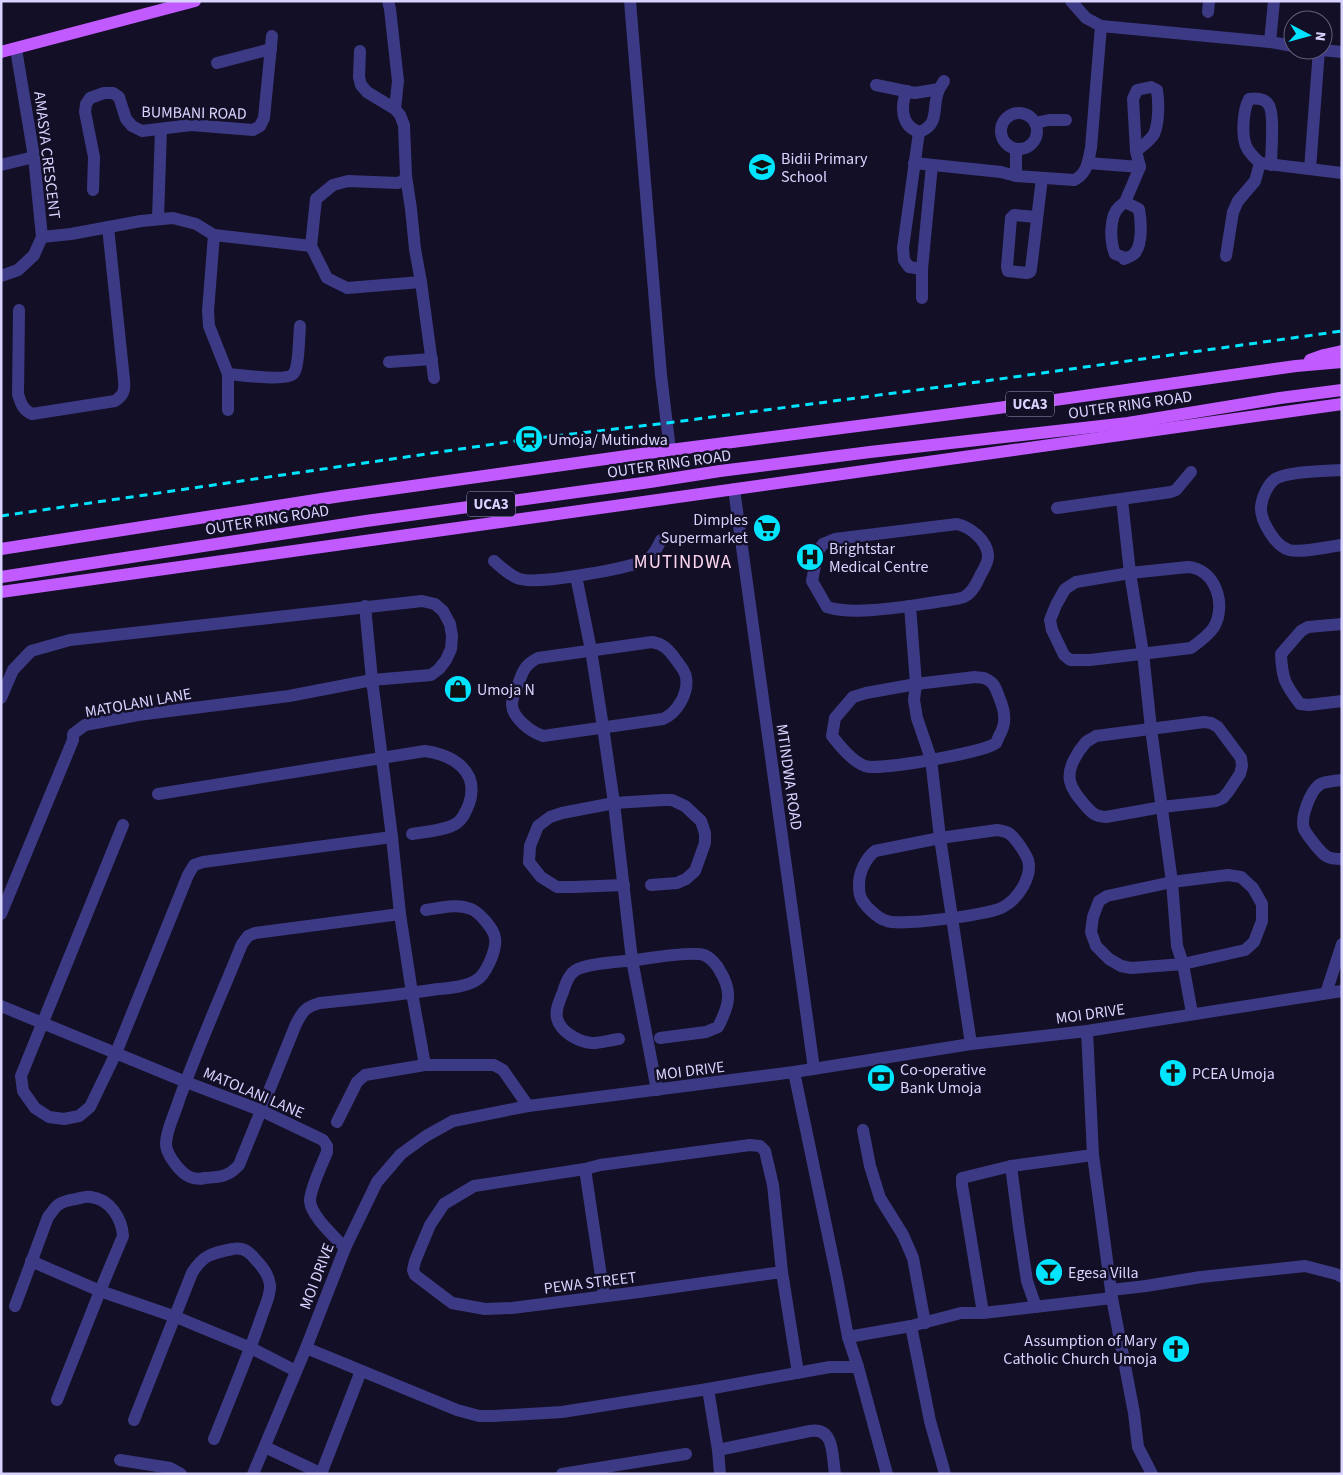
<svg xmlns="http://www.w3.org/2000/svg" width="1343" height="1475" viewBox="0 0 1343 1475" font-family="'Source Sans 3',sans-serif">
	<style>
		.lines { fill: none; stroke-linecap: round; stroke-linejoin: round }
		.minor { stroke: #3d3a85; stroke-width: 12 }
		.major { stroke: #c25bff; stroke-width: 12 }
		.rail { stroke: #00e5ff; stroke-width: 3; stroke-dasharray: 8 6; stroke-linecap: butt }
		.labels { text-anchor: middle; stroke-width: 5; stroke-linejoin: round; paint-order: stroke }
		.shield { fill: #130f26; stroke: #9e99be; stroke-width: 1 }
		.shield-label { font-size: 15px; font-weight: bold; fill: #d9d4ff }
		.street-label { font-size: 16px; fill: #d9d4ff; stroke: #130f26 }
		.poi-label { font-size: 16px; fill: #d9d4ff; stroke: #130f26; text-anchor: start }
		.quarter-label { font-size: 19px; letter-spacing: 1px; fill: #ffd6f0; stroke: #130f26 }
	</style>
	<rect width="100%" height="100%" fill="#130f26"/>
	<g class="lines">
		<!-- minor -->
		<g class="minor">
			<path d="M388 1 390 9 398 81 395 109"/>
			<path d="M630 1 661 375 670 450"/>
			<path d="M1071 1 1086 18 1101 26 1270 42 1293 46"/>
			<path d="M1208 12 1209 1"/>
			<path d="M1270 42 1274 1"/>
			<path d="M1321 50 1342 52"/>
			<path d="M360 51 359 77 361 85 367 92 395 109 400 115 404 125 406 176 404 180 398 183 348 181 333 185 316 199 311 246 327 278 347 288 421 282"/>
			<path d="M217 63 271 49"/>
			<path d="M876 85 915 93 939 89"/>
			<path d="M907 91C900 106 901 126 919 132 940 125 932 108 938 92 939 88 942 85 944 81"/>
			<circle cx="1019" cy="131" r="18"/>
			<path d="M1035 123 1049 120H1066"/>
			<path d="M919 132 903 248 904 260 909 267 922 269"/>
			<path d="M914 163 1001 172 1016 176 1074 180C1087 174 1088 162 1091 148L1101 26"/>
			<path d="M1088 163 1140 167"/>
			<path d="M1260 163C1256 159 1250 154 1247 148 1241 137 1243 110 1249 99 1256 98 1264 98 1268 104 1275 111 1271 153 1271 165"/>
			<path d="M1 165 34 157"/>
			<path d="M1310 169 1319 50"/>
			<path d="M406 176 411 209 415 249 421 282 434 378"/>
			<path d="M1016 176V149"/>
			<path d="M93 190 94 157 85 112 86 104 90 98 104 93H113L119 97 126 119 132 126 142 131 191 125 253 130 260 126 264 118 272 36"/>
			<path d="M1125 202C1123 204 1121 205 1119 207 1109 216 1110 242 1115 254L1123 257 1124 259C1128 257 1133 256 1135 253 1143 243 1141 220 1139 209L1125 202 1140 167 1136 151 1133 99 1137 90 1151 87 1157 90C1159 103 1159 123 1154 134 1150 141 1142 146 1136 151"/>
			<path d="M1037 217 1014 215 1011 218 1007 267 1008 271 1027 273 1030 272 1031 269 1042 178"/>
			<path d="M158 219 161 129"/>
			<path d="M214 235 208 311 209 326 228 374V410"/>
			<path d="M42 237 71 234 141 221 173 218 196 224 214 235 311 246"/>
			<path d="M1226 256 1233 212 1238 201 1255 181 1260 163 1342 173"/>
			<path d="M1 276 18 270 34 255 42 237 34 157 16 49"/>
			<path d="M922 298V269L932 165"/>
			<path d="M19 310 18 394C21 404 23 410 32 414L115 401C124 395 125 390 124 380L108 227"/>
			<path d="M389 362 432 359"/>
			<path d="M228 374C240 375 288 382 294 373 299 366 299 336 300 326"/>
			<path d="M1342 470C1325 471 1291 471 1277 478 1268 483 1262 497 1261 507 1260 520 1275 546 1289 550 1302 553 1327 547 1342 545"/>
			<path d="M734 489 814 1069"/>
			<path d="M1122 500 1130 573 1143 653 1151 729 1172 882 1177 946 1183 964 1192 1013"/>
			<path d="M1057 508 1171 492 1176 490 1191 472"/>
			<path d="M957 524C970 527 987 540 988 555 989 562 983 570 980 576 976 585 972 593 964 597 956 600 946 600 937 602 908 606 855 616 827 607L812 581 818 551 823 544 835 539Z"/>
			<path d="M494 561C501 567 508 574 517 578 527 583 563 578 576 576L591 650 603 727 614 803 632 960 657 1090"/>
			<path d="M1188 567C1215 569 1227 604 1214 627 1208 636 1199 642 1191 648L1090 660H1070L1064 655 1052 630 1050 620 1056 605 1065 589 1076 582 1130 573Z"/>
			<path d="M576 576C593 573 638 567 650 557 655 553 658 546 661 540"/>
			<path d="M365 606 372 680 392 837 400 914 412 993 425 1065"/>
			<path d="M910 606 916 684 914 700 917 718 931 759 940 838 971 1044"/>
			<path d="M1342 624 1308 627 1301 631 1281 654C1282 679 1285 684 1300 704L1309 705 1342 701"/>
			<path d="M652 642C663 644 667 648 674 657 678 663 685 670 686 677 689 693 677 713 663 719L543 736C531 732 512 718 512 704 512 697 517 688 519 682 523 670 526 664 538 658Z"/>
			<path d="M975 677C978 678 983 677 986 679 994 682 996 689 999 697 1005 711 1007 723 999 736 998 739 997 741 996 743 986 752 879 771 865 766 852 761 840 746 832 736L835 718 853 697 866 693 916 684Z"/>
			<path d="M1 698 13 670 31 651 70 640 422 601 435 604 443 611 450 624 452 636 451 649 446 660 439 669 431 675 372 680 289 696 138 715 85 725 73 734V740L1 914"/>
			<path d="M1204 722 1211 723 1218 727 1241 758 1242 766 1240 774 1228 792 1223 798 1216 801 1162 807 1106 817C1094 816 1092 813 1084 804 1078 797 1072 790 1070 781 1067 768 1078 751 1086 742 1089 740 1093 738 1096 736Z"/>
			<path d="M1342 780C1335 781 1325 781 1319 785 1310 792 1300 818 1304 829 1307 835 1320 852 1326 856 1330 859 1337 859 1342 859"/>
			<path d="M158 794 425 751C453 755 480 771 469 804 466 811 463 819 457 823 447 830 425 832 412 834"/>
			<path d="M123 825 21 1076 23 1091 35 1108 49 1117 64 1119 79 1116 90 1107 116 1053 188 875 194 865 203 862 392 837"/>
			<path d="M997 830C1002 831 1007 831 1011 835 1016 839 1026 854 1028 860 1033 877 1017 900 1003 907 990 915 901 926 887 921 878 919 862 904 860 895 859 892 859 887 859 884 859 872 866 858 875 851L940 838Z"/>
			<path d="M1228 875 1241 877 1253 888 1262 904V921L1254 942 1245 950 1183 964 1131 968 1121 966 1109 959 1096 946 1091 932 1093 917 1099 901 1107 896 1172 882Z"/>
			<path d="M624 885 574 887H557L541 877 529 862 530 846 538 826 550 817 562 813 614 803 663 800H672L685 806 701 821 705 833V843L695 871 686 879 677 883 651 885"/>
			<path d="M400 914 255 933 248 936 242 944C221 996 198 1047 179 1100 175 1114 166 1130 166 1144 166 1154 180 1173 190 1177 194 1179 200 1179 205 1178 220 1177 228 1177 239 1165L296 1024C303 1011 305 1007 320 1003 359 999 399 995 438 989 450 988 464 987 475 981 486 976 497 949 495 938 494 929 479 912 471 909 457 903 440 908 426 910"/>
			<path d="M1326 993 1342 944"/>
			<path d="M1 1006 186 1082 260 1110 323 1140 327 1146V1152C322 1165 310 1189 310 1201 311 1216 335 1237 345 1248"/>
			<path d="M1087 1031 1093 1155 1112 1298 1134 1413 1138 1447 1152 1474"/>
			<path d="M619 1039C610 1040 601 1043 592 1043 579 1042 560 1032 557 1018 555 1009 560 1000 563 992 565 985 569 974 576 970 589 963 620 962 636 960 650 958 693 951 704 955 710 957 717 965 720 971 733 992 729 1006 718 1027L706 1032 660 1038"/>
			<path d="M794 1072 837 1278 848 1337 858 1367 887 1474"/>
			<path d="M337 1122 357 1082 365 1075 425 1065H494L503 1070 528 1106"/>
			<path d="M863 1130 870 1166 880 1198 903 1235 913 1258 925 1323"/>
			<path d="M1011 1166 1019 1228 1027 1281 1036 1307"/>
			<path d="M585 1169 604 1296"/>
			<path d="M31 1261 100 1291 176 1317 251 1348 296 1371"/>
			<path d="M782 1272 639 1292 512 1308 485 1309 452 1303 415 1275 413 1270 415 1261 430 1225 444 1204 474 1186 585 1169 600 1165 750 1145 760 1146 765 1151 773 1185 782 1272 798 1373"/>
			<path d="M1111 1290 1146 1286 1201 1277 1305 1266 1336 1274 1342 1277"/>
			<path d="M15 1306 48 1217C51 1214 54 1208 58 1205 63 1201 70 1200 76 1199 81 1198 86 1196 91 1197 110 1199 122 1219 123 1236L100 1291 57 1400"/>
			<path d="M983 1313 962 1185V1178L1011 1166 1093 1155"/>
			<path d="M911 1326 930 1421 945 1474"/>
			<path d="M848 1337 911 1326 961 1313H983L1112 1298"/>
			<path d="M306 1348 457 1410 479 1416H494L562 1412 708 1389 830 1367H858"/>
			<path d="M708 1389 718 1450 720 1474"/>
			<path d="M134 1420 192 1273C203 1255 212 1253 233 1249 242 1247 249 1251 255 1259 262 1266 269 1275 270 1285 271 1295 264 1308 261 1318 247 1359 230 1398 214 1439"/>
			<path d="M265 1447 320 1473"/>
			<path d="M718 1450 810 1431C835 1427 832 1456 835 1474"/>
			<path d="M120 1460 170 1468 181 1474"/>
			<path d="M253 1474 306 1348 345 1248 377 1182 401 1154 426 1136 453 1121 528 1106 794 1072 971 1044 1087 1031 1342 991"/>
			<path d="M321 1474 361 1371"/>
			<path d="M562 1474 686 1454"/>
		</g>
		<!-- major -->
		<g class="major">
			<path d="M1 52 195 1"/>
			<path d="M1310 360 1324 355 1342 351"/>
			<path d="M1 549 341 496 670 450 998 408 1296 366 1342 362"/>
			<path d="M1 577 366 521 650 482 720 471 870 452 1128 423 1280 398 1342 390"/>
			<path d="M1 592 1342 404"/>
		</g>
		<!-- rail -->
		<path class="rail" d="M1 516 529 439 667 423 978 382 1342 331"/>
	</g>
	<!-- icons -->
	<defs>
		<symbol id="school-disc" viewBox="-11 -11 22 22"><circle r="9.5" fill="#00e5ff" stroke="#130f26"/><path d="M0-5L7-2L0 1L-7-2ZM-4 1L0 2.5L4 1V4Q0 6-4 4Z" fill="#111"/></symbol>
		<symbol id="station-disc" viewBox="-11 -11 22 22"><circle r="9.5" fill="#00e5ff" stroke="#130f26"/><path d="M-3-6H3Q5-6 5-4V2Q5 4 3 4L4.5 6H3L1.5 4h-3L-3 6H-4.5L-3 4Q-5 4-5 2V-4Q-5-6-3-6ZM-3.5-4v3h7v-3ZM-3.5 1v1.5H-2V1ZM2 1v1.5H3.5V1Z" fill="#111"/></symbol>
		<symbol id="supermarket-disc" viewBox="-11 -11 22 22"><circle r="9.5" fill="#00e5ff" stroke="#130f26"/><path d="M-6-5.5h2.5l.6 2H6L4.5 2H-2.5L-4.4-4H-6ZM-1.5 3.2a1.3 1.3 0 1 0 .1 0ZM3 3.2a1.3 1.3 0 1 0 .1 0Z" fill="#111"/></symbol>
		<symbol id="hospital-disc" viewBox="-11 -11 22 22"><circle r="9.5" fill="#00e5ff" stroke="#130f26"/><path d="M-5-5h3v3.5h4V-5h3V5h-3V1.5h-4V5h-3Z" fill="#111"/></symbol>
		<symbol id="shop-disc" viewBox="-11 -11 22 22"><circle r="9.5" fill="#00e5ff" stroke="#130f26"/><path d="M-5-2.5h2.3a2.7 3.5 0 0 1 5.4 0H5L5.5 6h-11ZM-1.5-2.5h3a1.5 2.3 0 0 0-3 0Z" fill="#111"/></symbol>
		<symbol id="church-disc" viewBox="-11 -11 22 22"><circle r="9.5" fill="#00e5ff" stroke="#130f26"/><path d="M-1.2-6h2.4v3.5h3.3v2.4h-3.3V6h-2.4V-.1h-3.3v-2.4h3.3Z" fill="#111"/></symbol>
		<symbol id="bank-disc" viewBox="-11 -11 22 22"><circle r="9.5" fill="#00e5ff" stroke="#130f26"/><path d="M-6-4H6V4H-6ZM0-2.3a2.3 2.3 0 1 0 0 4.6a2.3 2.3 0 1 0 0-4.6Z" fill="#111"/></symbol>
		<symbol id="bar-disc" viewBox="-11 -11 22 22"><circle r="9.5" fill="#00e5ff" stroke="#130f26"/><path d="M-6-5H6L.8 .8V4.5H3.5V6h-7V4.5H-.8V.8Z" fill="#111"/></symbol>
	</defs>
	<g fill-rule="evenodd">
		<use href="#school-disc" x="746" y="151" width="32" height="32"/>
		<use href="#station-disc" x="513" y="423" width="32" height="32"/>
		<use href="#supermarket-disc" x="751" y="512" width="32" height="32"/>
		<use href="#hospital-disc" x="794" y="541" width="32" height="32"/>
		<use href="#shop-disc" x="442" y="673" width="32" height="32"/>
		<use href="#church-disc" x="1157" y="1057" width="32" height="32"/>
		<use href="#bank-disc" x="865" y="1062" width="32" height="32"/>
		<use href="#bar-disc" x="1033" y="1256" width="32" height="32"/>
		<use href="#church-disc" x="1160" y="1333" width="32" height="32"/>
	</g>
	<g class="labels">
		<!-- shield labels -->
		<g class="shield">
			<rect x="1006" y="391.5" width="48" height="25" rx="4"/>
			<rect x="467" y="491.5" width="48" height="25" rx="4"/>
		</g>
		<g class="shield-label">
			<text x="1030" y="409">UCA3</text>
			<text x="491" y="509">UCA3</text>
		</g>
		<!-- street labels -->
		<g class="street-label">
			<text transform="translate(194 112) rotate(1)" y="6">BUMBANI ROAD</text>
			<text transform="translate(48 155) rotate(83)" y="6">AMASYA CRESCENT</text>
			<text transform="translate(1130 404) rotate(-8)" y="6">OUTER RING ROAD</text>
			<text transform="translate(669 463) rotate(-8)" y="6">OUTER RING ROAD</text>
			<text transform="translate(267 519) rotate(-9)" y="6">OUTER RING ROAD</text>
			<text transform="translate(138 702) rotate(-10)" y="6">MATOLANI LANE</text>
			<text transform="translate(790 777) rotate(82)" y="6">MTINDWA ROAD</text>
			<text transform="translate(1090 1013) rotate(-8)" y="6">MOI DRIVE</text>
			<text transform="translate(690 1070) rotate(-7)" y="6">MOI DRIVE</text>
			<text transform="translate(254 1092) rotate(23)" y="6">MATOLANI LANE</text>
			<text transform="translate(316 1276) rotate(-69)" y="6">MOI DRIVE</text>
			<text transform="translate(590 1282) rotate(-7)" y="6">PEWA STREET</text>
		</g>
		<!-- poi labels -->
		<g class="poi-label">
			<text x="781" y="164">Bidii Primary<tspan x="781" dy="18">School</tspan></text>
			<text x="548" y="445">Umoja/ Mutindwa</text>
			<text x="748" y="525" text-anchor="end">Dimples<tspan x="748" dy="18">Supermarket</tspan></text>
			<text x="829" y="554">Brightstar<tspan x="829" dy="18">Medical Centre</tspan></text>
			<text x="477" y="695">Umoja N</text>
			<text x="900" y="1075">Co-operative<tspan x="900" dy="18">Bank Umoja</tspan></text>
			<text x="1192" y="1079">PCEA Umoja</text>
			<text x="1068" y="1278">Egesa Villa</text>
			<text x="1157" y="1346" text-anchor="end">Assumption of Mary<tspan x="1157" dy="18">Catholic Church Umoja</tspan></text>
		</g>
		<!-- quarter labels -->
		<g class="quarter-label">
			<text x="683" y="568">MUTINDWA</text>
		</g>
	</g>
	<!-- border -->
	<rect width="1343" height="1475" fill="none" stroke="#d9d4ff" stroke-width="5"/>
	<!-- north arrow -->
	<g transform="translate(1308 35) rotate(96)"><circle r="24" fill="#130f26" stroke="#625e7d"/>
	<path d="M0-4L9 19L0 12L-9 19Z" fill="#00e5ff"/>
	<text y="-8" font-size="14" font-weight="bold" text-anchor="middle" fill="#d9d4ff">N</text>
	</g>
</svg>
